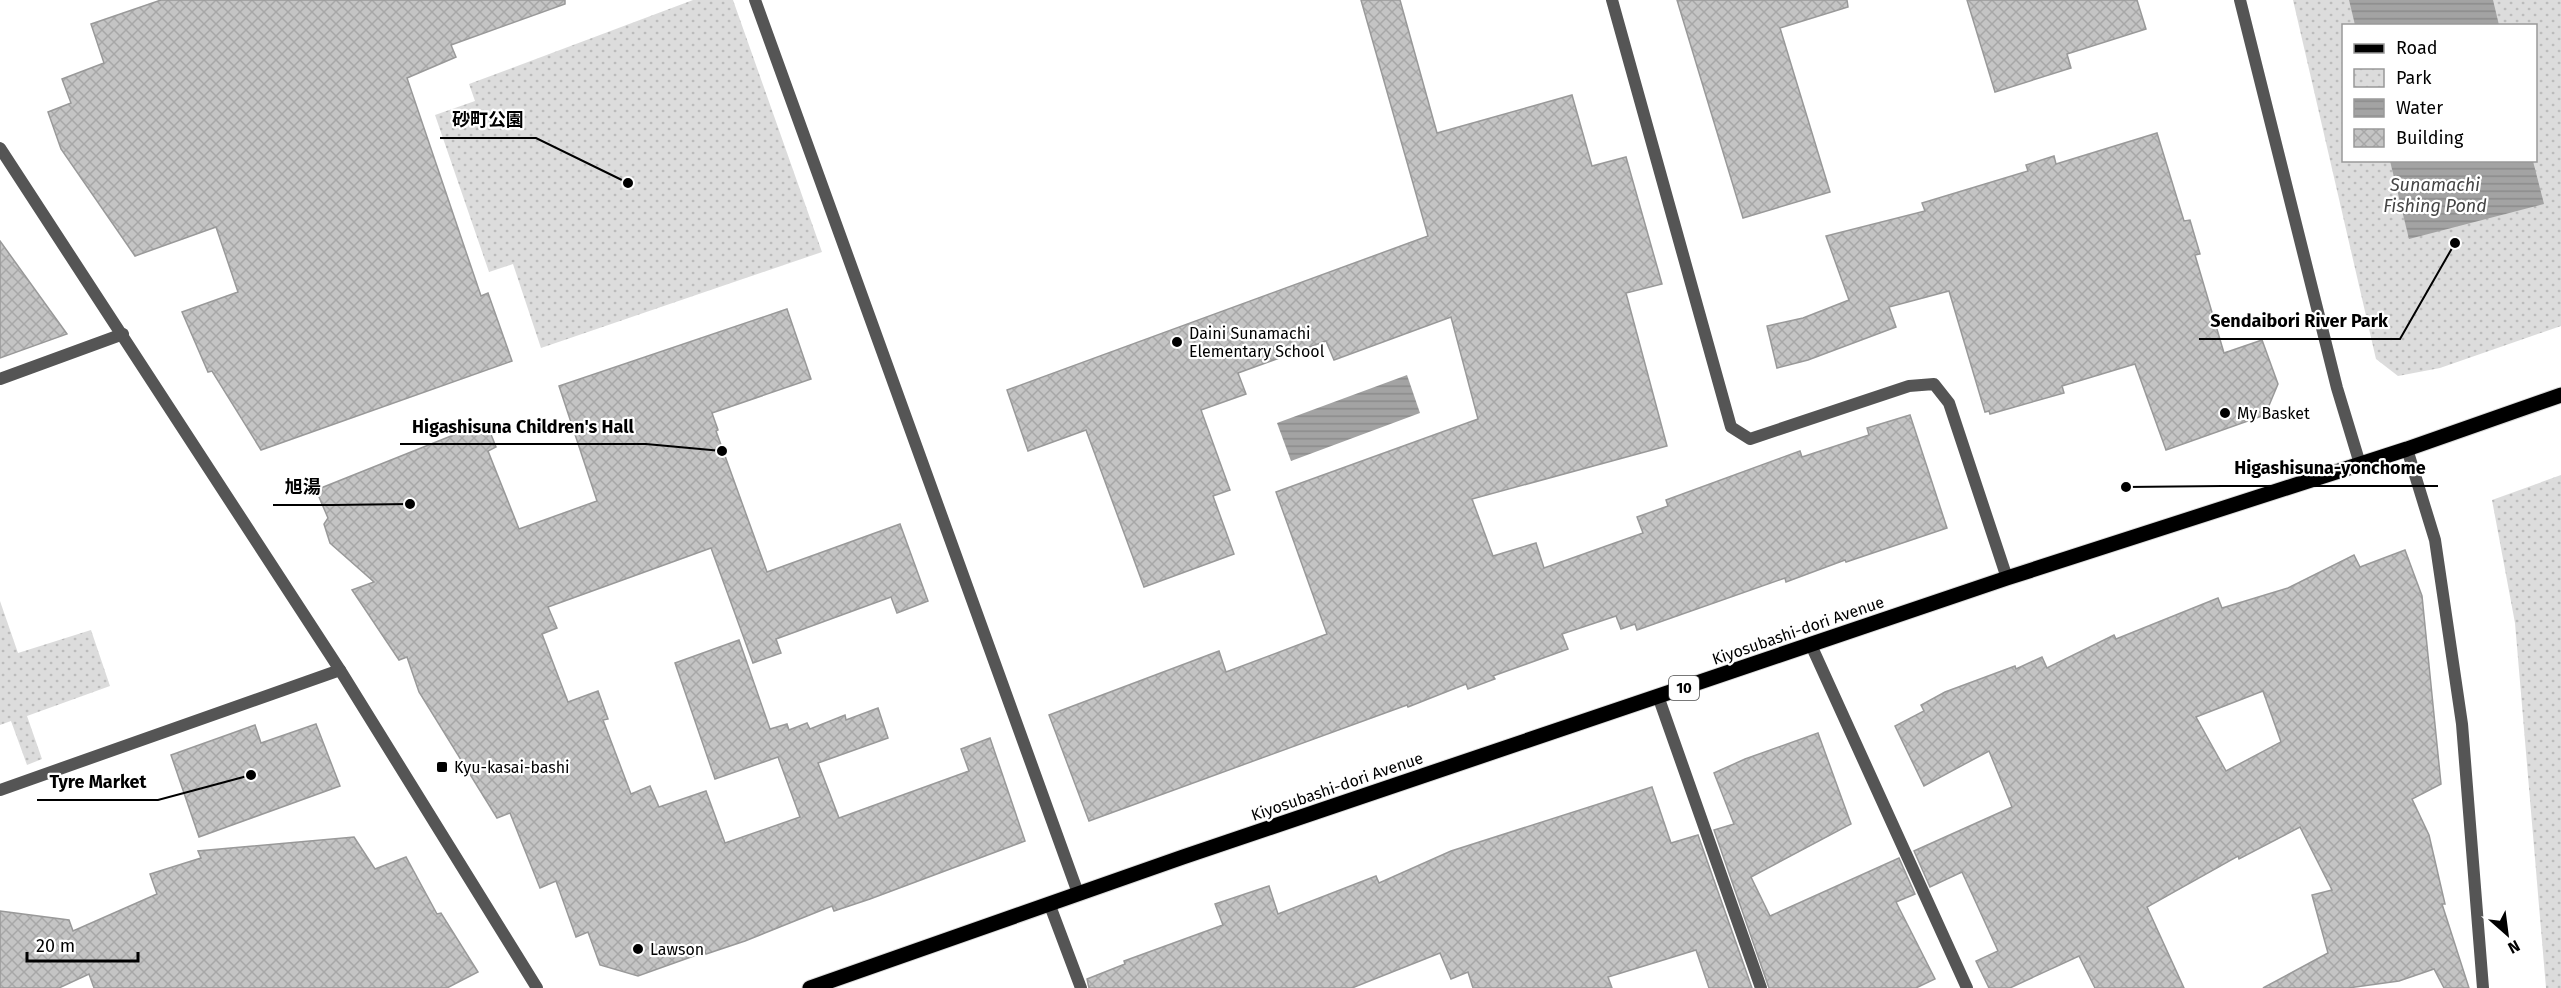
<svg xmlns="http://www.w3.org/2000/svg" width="2561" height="988" viewBox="0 0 2561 988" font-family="'Fira Sans','Noto Sans JP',sans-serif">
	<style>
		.park { fill: url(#park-dots); fill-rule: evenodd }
		.water { fill: url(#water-rules) }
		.building { fill: url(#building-cross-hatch); stroke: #999; stroke-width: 1.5; fill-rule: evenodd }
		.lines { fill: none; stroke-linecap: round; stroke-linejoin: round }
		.primary-casing { stroke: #dbdbdb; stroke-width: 17 }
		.minor { stroke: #555; stroke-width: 12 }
		.tertiary { stroke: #555; stroke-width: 12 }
		.primary { stroke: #000; stroke-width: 15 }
		.poi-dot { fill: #000; stroke: #fff; stroke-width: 2 }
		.labels { text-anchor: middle; stroke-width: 4.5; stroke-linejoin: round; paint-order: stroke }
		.shield { fill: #fff; stroke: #4c4c4c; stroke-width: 1.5 }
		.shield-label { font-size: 15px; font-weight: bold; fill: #000 }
		.poi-label { font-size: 16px; fill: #000; stroke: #fff; text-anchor: start }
		.street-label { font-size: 16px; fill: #000; stroke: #fff }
		.water-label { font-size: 18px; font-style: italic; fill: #444; stroke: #fff }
		.leader { fill: none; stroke: #000; stroke-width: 2 }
		.callout-dot { fill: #000; stroke: #fff; stroke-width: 2 }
		.callout-label { font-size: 18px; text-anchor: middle; font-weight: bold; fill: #000; stroke: #fff; stroke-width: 4.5; stroke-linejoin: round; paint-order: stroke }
	</style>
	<defs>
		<pattern id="park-dots" width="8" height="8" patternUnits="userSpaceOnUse" patternTransform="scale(1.5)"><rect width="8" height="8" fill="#dcdcdc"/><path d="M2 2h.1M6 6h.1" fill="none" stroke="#bbb" stroke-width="1.8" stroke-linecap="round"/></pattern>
		<pattern id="water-rules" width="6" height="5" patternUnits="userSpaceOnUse" patternTransform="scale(1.5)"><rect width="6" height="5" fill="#a3a3a3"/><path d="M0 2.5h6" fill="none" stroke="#8b8b8b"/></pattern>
		<pattern id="building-cross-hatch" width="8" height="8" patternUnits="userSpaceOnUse" patternTransform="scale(1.5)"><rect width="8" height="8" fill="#c4c4c4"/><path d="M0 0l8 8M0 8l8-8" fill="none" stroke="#a7a7a7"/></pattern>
	</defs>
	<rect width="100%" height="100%" fill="#fff"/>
	<!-- park -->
	<g class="park">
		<path d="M693 0H733L822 252 541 348 513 264 489 272 435 115 475 101 469 84Z"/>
		<path d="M2293 0H2561V326L2440 368 2398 376 2376 359ZM2344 26H2536V160H2344Z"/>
		<path d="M2561 475V988H2546L2515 623 2492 500Z"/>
		<path d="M0 601 18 653 91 630 110 686 27 716 42 759 27 765 11 721 0 725Z"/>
	</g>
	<!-- water -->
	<g class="water">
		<path d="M2349 0H2493L2499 25H2355Z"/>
		<path d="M2390 161H2533L2544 204 2409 239Z"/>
		<path d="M1407 375 1420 413 1291 461 1277 423Z"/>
	</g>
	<!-- building -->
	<g class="building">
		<path d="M161 0H565V4L451 45 456 57 407 78 481 296 488 293 512 361 261 450 212 371 208 372 182 312 238 292 216 227 135 256 61 149 48 112 71 103 62 79 104 63 91 24Z"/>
		<path d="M1361 0H1400L1437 133 1572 95 1592 166 1626 157 1662 284 1626 293 1667 446 1472 499 1493 556 1536 543 1544 568 1643 533 1637 517 1668 506 1666 500 1800 451 1802 457 1869 435 1867 428 1910 415 1947 528 1846 562 1845 560 1786 582 1785 578 1637 630 1635 624 1621 629 1616 616 1562 634 1568 649 1493 676 1495 679 1468 689 1466 684 1408 707 1407 705 1089 821 1049 715 1219 651 1226 672 1327 634 1276 492 1478 419 1451 317 1334 360 1326 341 1238 373 1246 394 1201 410 1230 490 1213 496 1234 554 1144 587 1086 430 1028 451 1007 390 1428 236Z"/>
		<path d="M1677 0H1847L1848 7 1780 28 1830 192 1743 218Z"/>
		<path d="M1967 0H2137L2146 29 2067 54 2071 68 1995 92Z"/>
		<path d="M2157 133 2184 221 2190 220 2200 254 2195 255 2224 353 2262 340 2278 384 2265 415 2166 450 2135 364 2062 386 2064 393 1990 414 1989 411 1985 412 1949 291 1889 307 1896 327 1808 360 1777 368 1767 326 1803 318 1849 300 1826 236 1925 211 1922 203 2028 171 2026 165 2054 156 2056 164Z"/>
		<path d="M0 241 67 334 0 358Z"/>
		<path d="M787 309 811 379 712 413 718 430 716 431 767 572 900 524 928 601 897 613 891 597 776 639 781 653 753 663 711 548 548 607 557 628 542 634 568 702 598 691 608 719 603 720 631 794 650 786 659 807 706 791 725 843 800 817 778 757 715 779 675 663 739 640 770 729 787 724 789 730 807 723 810 729 845 715 846 720 878 708 888 738 818 763 839 818 969 771 961 749 990 738 1025 841 870 899 834 911 832 906 745 941 706 954 705 952 638 976 600 965 588 932 576 937 556 881 540 888 510 813 497 818 419 692 407 657 399 660 352 590 374 582 330 543 324 524 328 518 316 490 486 422 496 447 488 451 519 529 597 501 559 386Z"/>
		<path d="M2405 550 2422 596 2441 784 2412 799 2429 835 2445 904H2442L2469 988H2444L2434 969 2399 981 2348 988H2263L2328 953 2312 895 2332 890 2300 827 2239 859 2238 856 2147 907 2184 988H2095L2079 956 2010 988H1989L1976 961 1998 951 1962 872 1930 887 1914 851 2012 807 1989 751 1924 786 1895 726 1924 711 1921 705 1945 692 2015 666 2016 669 2042 657 2047 668 2114 635 2116 639 2218 598 2222 608 2288 588 2354 555 2360 567ZM2263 691 2281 742 2226 771 2196 717Z"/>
		<path d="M316 724 340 786 199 837 171 755 255 725 261 743Z"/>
		<path d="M1818 733 1851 824 1751 877 1770 916 1899 858 1915 894 1896 902 1935 979 1916 988H1769L1714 830 1734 824 1714 773 1745 759Z"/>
		<path d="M1652 787 1671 843 1698 835 1752 988H1709L1696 950 1608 977 1612 988H1473L1468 972 1451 979 1440 953 1352 988H1089L1087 979 1125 964 1124 961 1223 925 1215 904 1269 886 1278 914 1376 876 1379 883 1451 851Z"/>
		<path d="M354 837 375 869 406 857 437 914 441 913 478 972 447 988H94L89 974 59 988H0V911L69 920 73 931 157 894 150 874 201 858 198 851Z"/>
	</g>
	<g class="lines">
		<defs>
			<path id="primary" d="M810 988 1183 857 2007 578 2407 449 2561 395"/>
		</defs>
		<!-- primary casing -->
		<use href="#primary" class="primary-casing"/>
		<!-- minor -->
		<g class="minor">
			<path d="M755 0 1078 893"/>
			<path d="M1612 0 1731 427 1750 439 1909 386 1934 384 1949 403 2007 578"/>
			<path d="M0 379 123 334"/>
			<path d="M2407 449 2435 540 2462 724 2483 988"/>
			<path d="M1811 645 1967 988"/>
			<path d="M1658 696 1761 988"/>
			<path d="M0 790 340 670"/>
			<path d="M1049 903 1081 988"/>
		</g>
		<!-- tertiary -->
		<g class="tertiary">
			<path d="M2240 0 2337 388 2360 464"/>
			<path d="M0 148 340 670 537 988"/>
		</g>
		<!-- primary -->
		<use href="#primary" class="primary"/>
	</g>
	<!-- markers -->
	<g class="poi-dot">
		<circle cx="1177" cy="342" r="6"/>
		<circle cx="2225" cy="413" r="6"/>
		<rect x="436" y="761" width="12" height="12" rx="3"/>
		<circle cx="638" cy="949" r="6"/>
	</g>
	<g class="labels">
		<!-- shield labels -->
		<rect class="shield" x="1669" y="676" width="30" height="24" rx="4.5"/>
		<g class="shield-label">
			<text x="1684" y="693">10</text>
		</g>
		<!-- poi labels -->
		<g class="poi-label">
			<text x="1189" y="339">Daini Sunamachi<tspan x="1189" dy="18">Elementary School</tspan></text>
			<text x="2237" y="419">My Basket</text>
			<text x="454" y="773">Kyu-kasai-bashi</text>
			<text x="650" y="955">Lawson</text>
		</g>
		<!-- street labels -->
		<g class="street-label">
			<text transform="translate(1798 630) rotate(-19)" y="6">Kiyosubashi-dori Avenue</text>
			<text transform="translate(1337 786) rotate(-19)" y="6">Kiyosubashi-dori Avenue</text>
		</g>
		<!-- water labels -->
		<g class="water-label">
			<text x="2435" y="191">Sunamachi<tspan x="2435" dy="21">Fishing Pond</tspan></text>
		</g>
	</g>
	<!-- callouts -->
	<path class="leader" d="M628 183L536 138H440M2455 243L2400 339H2199M722 451L646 444H400M2126 487L2222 486H2438M410 504L333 505H273M251 775L158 800H37"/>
	<g class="callout-dot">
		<circle cx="628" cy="183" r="6"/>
		<circle cx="2455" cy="243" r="6"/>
		<circle cx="722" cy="451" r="6"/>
		<circle cx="2126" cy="487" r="6"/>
		<circle cx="410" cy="504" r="6"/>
		<circle cx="251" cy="775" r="6"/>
	</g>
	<g class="callout-label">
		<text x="488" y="126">砂町公園</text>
		<text x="2299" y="327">Sendaibori River Park</text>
		<text x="523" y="433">Higashisuna Children's Hall</text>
		<text x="2330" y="474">Higashisuna-yonchome</text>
		<text x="303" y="493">旭湯</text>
		<text x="98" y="788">Tyre Market</text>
	</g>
	<!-- legend -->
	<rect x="2342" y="24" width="195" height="138" fill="#ffffff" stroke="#999999" stroke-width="1.5"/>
	<rect x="2354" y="44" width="30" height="9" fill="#000000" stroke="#999999" stroke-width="1.5"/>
	<text x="2396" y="54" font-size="18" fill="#000000">Road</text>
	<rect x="2354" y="69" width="30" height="18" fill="url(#park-dots)" stroke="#999999" stroke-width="1.5"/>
	<text x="2396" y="84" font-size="18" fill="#000000">Park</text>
	<rect x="2354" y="99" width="30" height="18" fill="url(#water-rules)" stroke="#999999" stroke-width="1.5"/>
	<text x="2396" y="114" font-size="18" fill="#000000">Water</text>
	<rect x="2354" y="129" width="30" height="18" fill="url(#building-cross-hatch)" stroke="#999999" stroke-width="1.5"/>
	<text x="2396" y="144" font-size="18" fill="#000000">Building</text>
	<!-- north arrow -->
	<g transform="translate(2507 934) rotate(152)" stroke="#ffffff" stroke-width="4.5" paint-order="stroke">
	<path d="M0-4.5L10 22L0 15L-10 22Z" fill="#000000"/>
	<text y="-9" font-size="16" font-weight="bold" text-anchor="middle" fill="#000000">N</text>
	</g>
	<!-- scale -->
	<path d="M27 952v9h111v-9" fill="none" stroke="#000000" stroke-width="3"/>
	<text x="36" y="952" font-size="18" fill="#000000" stroke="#ffffff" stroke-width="4.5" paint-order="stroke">20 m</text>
</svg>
